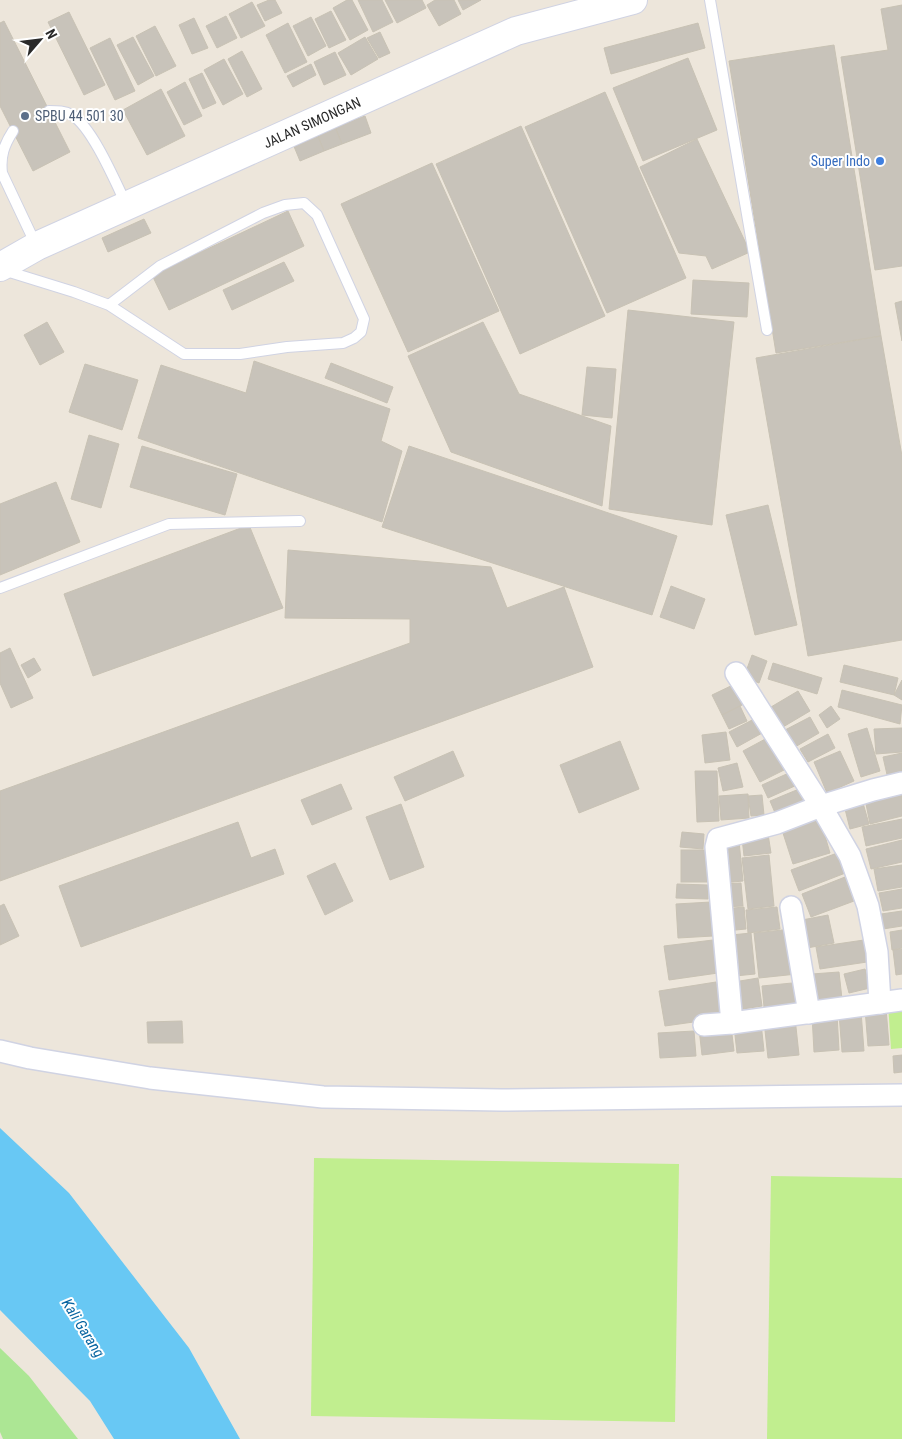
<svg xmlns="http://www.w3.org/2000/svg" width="902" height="1439" viewBox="0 0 902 1439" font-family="'Roboto Condensed',sans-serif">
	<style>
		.green { fill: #ace694 }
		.pitch { fill: #c1ee8f }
		.water { fill: #68c8f4 }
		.building { fill: #c8c3ba; stroke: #c8c2b4 }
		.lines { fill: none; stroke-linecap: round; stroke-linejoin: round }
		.lane-casing { stroke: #d0d3e3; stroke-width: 12 }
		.street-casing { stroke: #d0d3e3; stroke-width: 24 }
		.secondary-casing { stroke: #d0d3e3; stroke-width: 30 }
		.lane { stroke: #fff; stroke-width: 10 }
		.street { stroke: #fff; stroke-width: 21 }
		.secondary { stroke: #fff; stroke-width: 28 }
		.service-dot { fill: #5c6f8a; stroke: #fff; stroke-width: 2 }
		.shop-dot { fill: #3f7fe0; stroke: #fff; stroke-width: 2 }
		.labels { text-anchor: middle; stroke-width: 4; stroke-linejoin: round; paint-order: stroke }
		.service-label { font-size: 14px; fill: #4e5e75; stroke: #fff; text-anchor: start }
		.street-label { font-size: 14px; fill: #2a2a2a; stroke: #fff }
		.shop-label { font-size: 14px; fill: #366cbe; stroke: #fff; text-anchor: end }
		.water-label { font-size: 15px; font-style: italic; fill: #0764a0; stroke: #fff }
	</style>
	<rect width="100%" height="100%" fill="#ede6db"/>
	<!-- green -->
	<path class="green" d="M0 1348 29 1376 78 1439H3L0 1432Z"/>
	<!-- pitch -->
	<g class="pitch">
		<path d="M902 1002V1048L891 1049 888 1003Z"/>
		<path d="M314 1158 679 1164 675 1422 311 1416Z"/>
		<path d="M771 1176 902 1178V1439H767Z"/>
	</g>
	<!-- water -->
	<path class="water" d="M0 1128 69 1193 189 1348 240 1439H114L90 1401 0 1310Z"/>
	<!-- building -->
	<g class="building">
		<path d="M269 0H275L282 13 265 21 257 5Z"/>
		<path d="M347 0H352L368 30 350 40 333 8Z"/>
		<path d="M358 0H382L393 22 373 32Z"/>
		<path d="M385 0H422L426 8 397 23Z"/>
		<path d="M435 0H454L461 14 439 26 427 5Z"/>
		<path d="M458 0H481L463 10Z"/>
		<path d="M252 2 265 26 241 38 229 14Z"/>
		<path d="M902 5V266L875 270 841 57 888 50 881 9Z"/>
		<path d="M331 11 346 40 329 48 315 19Z"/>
		<path d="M69 12 105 85 84 95 48 22Z"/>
		<path d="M226 16 237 38 217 48 206 26Z"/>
		<path d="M311 17 326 46 308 56 293 26Z"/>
		<path d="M194 18 208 48 192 54 179 25Z"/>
		<path d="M4 21 70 152 33 171 0 106V23Z"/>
		<path d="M288 23 307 62 285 73 266 35Z"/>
		<path d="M698 23 705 48 611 74 604 48Z"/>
		<path d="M155 26 176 66 156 76 136 36Z"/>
		<path d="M380 32 390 53 379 58 367 38Z"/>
		<path d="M133 37 154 76 138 85 117 45Z"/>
		<path d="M365 37 378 59 351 75 338 53Z"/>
		<path d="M110 38 135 91 115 100 90 48Z"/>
		<path d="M834 45 881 336 776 353 729 61Z"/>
		<path d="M242 51 262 89 247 97 228 59Z"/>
		<path d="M335 52 346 75 324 85 314 62Z"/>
		<path d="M688 58 717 130 643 161 613 88Z"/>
		<path d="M224 59 243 94 223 105 204 70Z"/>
		<path d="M311 64 316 75 293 87 287 76Z"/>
		<path d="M202 73 216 103 203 109 189 79Z"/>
		<path d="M185 82 202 116 184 125 167 92Z"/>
		<path d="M161 89 185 136 147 155 123 110Z"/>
		<path d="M605 92 686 278 607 313 525 127Z"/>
		<path d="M365 116 371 133 342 144 335 127Z"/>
		<path d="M521 126 605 316 520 354 436 164Z"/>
		<path d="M335 127 342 144 324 151 317 134Z"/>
		<path d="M317 134 324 151 300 161 293 144Z"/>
		<path d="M697 139 750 252 712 269 706 256 679 253 640 167Z"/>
		<path d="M432 163 499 311 408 352 341 204Z"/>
		<path d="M288 211 304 246 169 310 152 275Z"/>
		<path d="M144 219 151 233 108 252 102 238Z"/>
		<path d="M284 262 294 281 232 310 223 290Z"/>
		<path d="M693 280 749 283 747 317 691 314Z"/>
		<path d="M902 301V341L895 303Z"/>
		<path d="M628 310 734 322 712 525 609 509Z"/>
		<path d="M47 322 64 352 40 365 24 335Z"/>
		<path d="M483 322 519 394 611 426 602 506 451 452 408 356Z"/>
		<path d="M881 336 902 456V640L808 656 756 358Z"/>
		<path d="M254 361 390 409 381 441 402 451 382 522 138 438 161 365 246 393Z"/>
		<path d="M331 363 393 387 387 403 325 378Z"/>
		<path d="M85 364 138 380 122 430 69 412Z"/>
		<path d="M587 367 616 369 612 418 582 415Z"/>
		<path d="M89 435 119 444 101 508 71 499Z"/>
		<path d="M142 446 237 474 225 515 130 487Z"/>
		<path d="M409 446 677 536 652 615 382 527Z"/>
		<path d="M56 482 80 542 0 575V504Z"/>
		<path d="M768 505 797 625 755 635 726 515Z"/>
		<path d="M249 525 283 608 93 676 64 594Z"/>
		<path d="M288 550 491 567 507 608 564 587 593 667 0 881V791L410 643V619L285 618Z"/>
		<path d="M671 586 705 599 694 629 660 617Z"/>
		<path d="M10 648 33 698 11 708 0 683V653Z"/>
		<path d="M752 655 767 661 759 683 744 677Z"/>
		<path d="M34 658 41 670 28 678 21 665Z"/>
		<path d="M773 663 822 678 817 694 768 679Z"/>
		<path d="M844 665 898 678 894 695 840 682Z"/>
		<path d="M902 680V700L894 695Z"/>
		<path d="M737 683 746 703 722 715 712 695Z"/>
		<path d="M842 690 902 705 900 724 838 707Z"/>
		<path d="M798 691 810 711 783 727 771 707Z"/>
		<path d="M740 706 747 721 729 729 722 715Z"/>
		<path d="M831 706 840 719 827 728 819 715Z"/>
		<path d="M810 717 819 733 795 747 785 730Z"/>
		<path d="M756 718 764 732 737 747 729 732Z"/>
		<path d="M867 728 880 771 861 777 848 734Z"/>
		<path d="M902 728V752L876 754 874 729Z"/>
		<path d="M726 732 730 760 705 763 702 735Z"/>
		<path d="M828 734 835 748 808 762 800 749Z"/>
		<path d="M769 737 786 769 760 782 743 751Z"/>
		<path d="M620 741 639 789 579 813 560 765Z"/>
		<path d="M453 751 464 776 405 801 394 777Z"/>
		<path d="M840 751 854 781 827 793 814 762Z"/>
		<path d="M902 753V777L888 779 883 757Z"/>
		<path d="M737 763 743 787 723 791 718 768Z"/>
		<path d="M695 771H717L719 821 697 822Z"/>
		<path d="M791 772 797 785 768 798 762 785Z"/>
		<path d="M341 784 352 809 312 825 301 800Z"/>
		<path d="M799 789 805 802 776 815 770 801Z"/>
		<path d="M902 789V816L870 824 865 799Z"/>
		<path d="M748 794 749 818 721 820 719 796Z"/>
		<path d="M762 795 764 815 751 816 748 796Z"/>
		<path d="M861 796 869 824 850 829 843 801Z"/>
		<path d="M401 804 424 867 390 880 366 817Z"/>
		<path d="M820 819 830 853 793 864 782 830Z"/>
		<path d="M902 819V838L866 846 862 827Z"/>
		<path d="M238 822 251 858 275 849 284 874 81 947 59 886Z"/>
		<path d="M682 832 704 834 703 849 680 847Z"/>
		<path d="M768 834 771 853 744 856 742 838Z"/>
		<path d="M902 840V862L871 869 866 849Z"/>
		<path d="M739 841 743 881 723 883 719 842Z"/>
		<rect x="681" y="850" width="26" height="32"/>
		<path d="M840 852 848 872 799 891 791 870Z"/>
		<path d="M769 855 774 906 748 909 742 858Z"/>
		<path d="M335 863 353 901 325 915 307 876Z"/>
		<path d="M902 865V887L878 891 874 869Z"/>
		<path d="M845 877 854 901 811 917 802 894Z"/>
		<path d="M741 883 743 906 724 907 722 884Z"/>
		<path d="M677 884 708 885V899L676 898Z"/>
		<path d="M902 889V908L883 911 879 893Z"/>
		<path d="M711 902 713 936 678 938 676 904Z"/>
		<path d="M4 904 19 936 0 945V906Z"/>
		<path d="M744 907 746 929 725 931 723 909Z"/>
		<path d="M777 907 780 929 748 933 746 910Z"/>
		<path d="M902 911V926L883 929 881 914Z"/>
		<path d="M828 915 834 943 807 948 802 920Z"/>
		<path d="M792 929 797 974 759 978 754 933Z"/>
		<path d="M902 930V948L892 950 890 932Z"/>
		<path d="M751 933 755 974 735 976 731 935Z"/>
		<path d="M713 940 718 973 669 980 664 946Z"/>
		<path d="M864 940 867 962 820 969 816 947Z"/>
		<path d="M902 949V974L896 975 893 950Z"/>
		<path d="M865 969 870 988 849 993 844 974Z"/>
		<path d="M839 972 842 999 815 1001 812 974Z"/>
		<path d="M758 978 762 1006 737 1010 734 982Z"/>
		<path d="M716 982 722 1018 665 1026 659 991Z"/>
		<path d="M802 982 804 1004 764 1007 762 986Z"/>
		<path d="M886 1008 889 1045 868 1046 865 1009Z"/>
		<path d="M861 1011 864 1051 842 1052 839 1013Z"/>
		<path d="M837 1014 839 1050 814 1052 812 1015Z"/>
		<path d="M795 1018 799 1055 768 1058 764 1021Z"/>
		<path d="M182 1021 183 1043H148L147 1022Z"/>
		<path d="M761 1023 764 1051 737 1053 734 1026Z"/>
		<path d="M731 1026 734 1051 702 1055 699 1029Z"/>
		<path d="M694 1031 696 1056 660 1058 658 1033Z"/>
		<path d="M902 1055V1072L894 1073 893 1056Z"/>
	</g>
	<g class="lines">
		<defs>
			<g id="lane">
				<path d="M710 0 767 330"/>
				<path d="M49 111C57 111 65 111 72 115 92 127 115 181 126 204"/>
				<path d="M13 131C4 145 0 156 2 173L36 245"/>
				<path d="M3 270 74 292 109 305 184 354H240L287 347 343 343 354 338 361 332 364 319 317 215 304 203 285 205 263 213 160 266 109 305"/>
				<path d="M0 588 169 524 300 521"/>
			</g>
			<g id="street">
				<path d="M736 673 821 806 850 856 868 906 877 952 880 1003"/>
				<path d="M791 907 809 1013"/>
				<path d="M732 1023 716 847 718 839 777 823 821 806 873 790 902 783"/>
				<path d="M704 1025 732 1023 902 1000"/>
				<path d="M0 1051 30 1058 150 1078 323 1097 501 1100 902 1095"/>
			</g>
			<g id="secondary">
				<path id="s1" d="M0 267 37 246 516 31 633 0"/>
			</g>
		</defs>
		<!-- lane casing -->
		<use href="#lane" class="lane-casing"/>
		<!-- street casing -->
		<use href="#street" class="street-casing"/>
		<!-- secondary casing -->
		<use href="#secondary" class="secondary-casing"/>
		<!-- lane -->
		<use href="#lane" class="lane"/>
		<!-- street -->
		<use href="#street" class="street"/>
		<!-- secondary -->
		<use href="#secondary" class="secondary"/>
	</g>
	<!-- markers -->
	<circle class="service-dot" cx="25" cy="116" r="5"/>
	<circle class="shop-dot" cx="880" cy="161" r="5"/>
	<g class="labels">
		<!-- service labels -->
		<g class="service-label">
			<text x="35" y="121">SPBU 44 501 30</text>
		</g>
		<!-- street labels -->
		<g class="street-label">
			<text dy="5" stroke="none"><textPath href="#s1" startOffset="344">JALAN SIMONGAN</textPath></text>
		</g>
		<!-- shop labels -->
		<g class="shop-label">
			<text x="870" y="166">Super Indo</text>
		</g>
		<!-- water labels -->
		<g class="water-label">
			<text transform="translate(83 1328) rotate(58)" y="5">Kali Garang</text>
		</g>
	</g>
	<!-- north arrow -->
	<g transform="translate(40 40) rotate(62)" stroke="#ffffff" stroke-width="4" paint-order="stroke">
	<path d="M0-4L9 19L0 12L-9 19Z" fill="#2a2a2a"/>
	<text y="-8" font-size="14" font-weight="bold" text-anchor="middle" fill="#2a2a2a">N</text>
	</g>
</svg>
